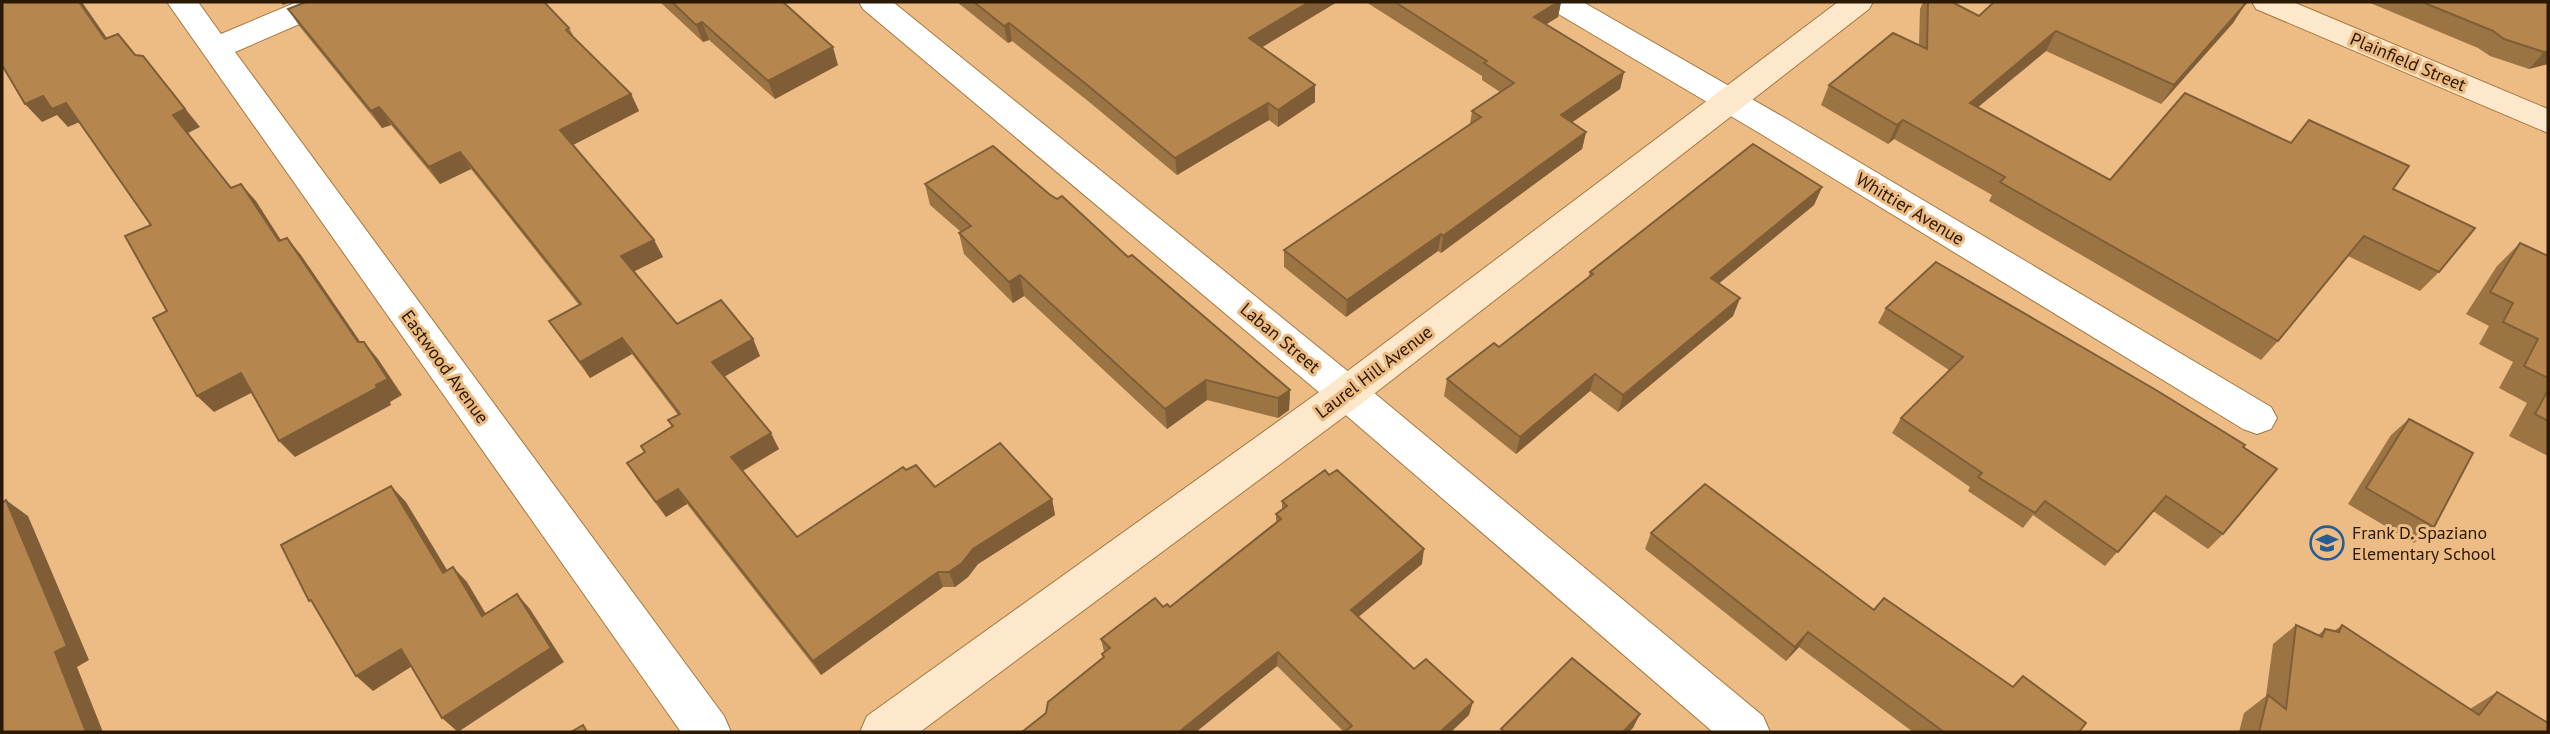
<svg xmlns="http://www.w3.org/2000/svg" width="2550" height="734" viewBox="0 0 2550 734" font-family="'PT Sans',sans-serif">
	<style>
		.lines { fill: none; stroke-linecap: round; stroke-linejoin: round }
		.street-casing { stroke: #a57841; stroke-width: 2 }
		.secondary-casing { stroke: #a57841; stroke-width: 2 }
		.street { fill: #fff; fill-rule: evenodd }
		.secondary { fill: #fee8cc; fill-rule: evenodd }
		.wall { fill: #9c7444 }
		.shaded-wall { fill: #7f5e37 }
		.building { fill: #b5874f; stroke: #7f5e37; stroke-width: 2 }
		.labels { text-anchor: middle; stroke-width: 6; stroke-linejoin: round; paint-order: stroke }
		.street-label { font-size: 18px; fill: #2b1903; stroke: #edbc84 }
		.poi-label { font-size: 18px; fill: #2b1903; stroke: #edbc84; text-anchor: start }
	</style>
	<rect width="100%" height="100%" fill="#edbc84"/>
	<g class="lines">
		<defs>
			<g id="street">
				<path d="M167 2H198L221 34 297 2H338L334 9 235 52 724 716 731 732H681Z"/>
				<path d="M859 2H893L1361 382 1763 716 1770 732H1713L1333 404 863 9Z"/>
				<path d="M1546 2H1583L1785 118 2271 407 2277 418 2271 429 2257 434 2243 429 1761 134 1550 9Z"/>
			</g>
			<g id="secondary">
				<path d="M1838 2H1873L1869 9 1361 404 920 732H860L867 716 1333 382Z"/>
				<path d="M2252 2H2293L2548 109V133L2256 9Z"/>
			</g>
		</defs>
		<!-- street casing -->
		<use href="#street" class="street-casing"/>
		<!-- secondary casing -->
		<use href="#secondary" class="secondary-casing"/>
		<!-- street -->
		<use href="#street" class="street"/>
		<!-- secondary -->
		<use href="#secondary" class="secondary"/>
	</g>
	<!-- wall -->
	<g class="wall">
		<path d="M660 2H783L838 65 775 99 709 40 703 42Z"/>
		<path d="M957 2H1337L1262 47 1315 85V102L1278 127 1269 120 1177 175 1088 101 1012 41 1008 43Z"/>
		<path d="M1366 2H1561L1558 17 1546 24 1624 72 1620 89 1571 122 1586 132 1582 149 1441 253 1438 251 1346 317 1284 267V250L1470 124 1472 111 1500 92 1482 80V76Z"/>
		<path d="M1923 2H1952L1979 16 2246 3 2233 23 2161 104 2046 51 1978 107 2110 180 2291 143 2393 189 2439 272 2420 291 2348 256 2278 341 2261 360 1989 201 1992 195 1894 139 1888 144 1821 105 1829 85 1919 45 1920 9Z"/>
		<path d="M2368 2H2548V64L2529 69 2490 56 2478 48Z"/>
		<path d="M288 9 569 28 574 37 631 94 639 111 573 145 654 240 663 257 634 271 677 324 753 339 760 356 724 377 779 449 743 471 797 537 906 470 935 487 1052 499 1055 515 978 564 968 577 955 587H943L821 675 687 504 666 517 637 479 627 463 645 452 641 446 672 427 668 420 678 415 632 354 590 378 560 337 549 321 579 305 471 169 440 184 391 125 382 128 300 27Z"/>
		<path d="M925 184 1049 194 1128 257 1290 390 1289 410 1278 418 1207 400 1167 429 1024 296 1013 303 964 254 959 233 961 232 930 205Z"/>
		<path d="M1822 187 1814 205 1719 283 1740 298 1733 316 1618 412 1590 391 1516 454 1444 396 1447 379 1499 347 1588 278 1590 272Z"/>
		<path d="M2520 243 2548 256V456L2509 436 2527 403 2499 388 2513 362 2479 344 2489 326 2466 314 2497 266Z"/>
		<path d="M1886 308 2243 447 2223 534 2208 549 2153 511 2105 566 2033 515 2023 528 1968 491 1970 487 1892 433 1901 418 1949 370 1878 323Z"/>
		<path d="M2409 419 2434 527 2414 543 2348 504 2391 435Z"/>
		<path d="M1282 501 1422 564 1358 617 1414 669 1469 715 1344 732 1277 666 1196 732H1022L1046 713 1103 658 1102 654 1104 652 1101 639 1163 607H1170L1276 522V514L1282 509Z"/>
		<path d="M1651 533 1874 610 2013 687 2023 676 2079 732H1913L1799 647 1786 661 1645 549Z"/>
		<path d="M2296 625 2318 635 2325 629 2334 631 2342 625 2470 709 2497 692 2548 732H2239L2244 713 2266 696 2273 644Z"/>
	</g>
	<!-- shaded-wall -->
	<g class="shaded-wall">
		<path d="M79 2H82L120 57 105 39Z"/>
		<path d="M280 2H291L283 5Z"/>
		<path d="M1309 2H1337L1249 55V38Z"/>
		<path d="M1558 2H1561L1558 17 1531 34 1534 17Z"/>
		<path d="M2246 3 2233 23 2161 104 2174 85Z"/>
		<path d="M702 22 709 40 703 42 696 25Z"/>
		<path d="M1009 23 1012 41 1008 43 1004 26Z"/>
		<path d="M2056 31 2046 51 1960 122 1970 103Z"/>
		<path d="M833 47 838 65 775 99 768 81Z"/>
		<path d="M2548 51V64L2529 69 2544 52Z"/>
		<path d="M143 56 200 127 188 133 245 206 173 115Z"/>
		<path d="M1624 72 1620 89 1557 133 1561 115Z"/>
		<path d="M1315 85V102L1278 127V110Z"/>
		<path d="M631 94 639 111 569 147 560 130Z"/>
		<path d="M43 96 66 103 82 121 68 127 57 115 42 122 25 104Z"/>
		<path d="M1268 103 1269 120 1177 175 1175 158Z"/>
		<path d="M379 107 391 125 382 128 371 111Z"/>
		<path d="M1903 120 1894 139 1888 144 1897 125Z"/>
		<path d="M1586 132 1582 149 1441 253 1443 236Z"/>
		<path d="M460 152 471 169 440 184 429 167Z"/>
		<path d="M241 184 256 201 293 259 279 241Z"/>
		<path d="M1822 187 1814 205 1705 295 1711 278Z"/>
		<path d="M1441 234 1438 251 1346 317 1347 300Z"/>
		<path d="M287 238 301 255 372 359 358 342Z"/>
		<path d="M654 240 663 257 631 273 621 256Z"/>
		<path d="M1020 275 1024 296 1013 303 1009 282Z"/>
		<path d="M1740 298 1733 316 1618 412 1623 395Z"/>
		<path d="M622 338 632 354 590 378 580 362Z"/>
		<path d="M753 339 760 356 720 379 712 362Z"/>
		<path d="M364 342 378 359 402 395 390 402 391 405 295 457 279 441Z"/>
		<path d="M241 373 257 390 214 412 197 396Z"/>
		<path d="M1595 374 1590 391 1516 454 1520 437Z"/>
		<path d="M1206 380 1207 400 1167 429 1165 409Z"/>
		<path d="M1290 390 1289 410 1278 418V398Z"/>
		<path d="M771 433 779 449 740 472 731 457Z"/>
		<path d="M391 486 406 502 458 588 443 573Z"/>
		<path d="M678 489 687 504 666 517 656 502Z"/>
		<path d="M1052 499 1055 515 978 564 968 577 955 587 949 572 973 549Z"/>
		<path d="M6 500 28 516 89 660 77 667 103 732H86L55 652Z"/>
		<path d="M1424 549 1422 564 1350 624 1351 610Z"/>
		<path d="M453 567 467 582 496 631 482 616Z"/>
		<path d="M938 572 943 587 821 675 813 661Z"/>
		<path d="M517 594 530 609 564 662 458 732 442 718Z"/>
		<path d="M1808 632 1799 647 1786 661 1795 647Z"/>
		<path d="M401 649 417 663 373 691 356 676Z"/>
		<path d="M1278 652 1277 666 1196 732H1179Z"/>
		<path d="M1473 702 1469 715 1451 732H1440Z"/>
		<path d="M1640 714 1633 728 1629 732H1623Z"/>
	</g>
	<!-- building -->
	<g class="building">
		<path d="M2 2H79L105 39 118 34 135 55 143 56 185 109 173 115 231 188 241 184 279 241 287 238 358 342H364L388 379 376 385 377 388 279 441 241 373 197 396 153 318 167 311 125 236 151 225 66 103 52 109 43 96 25 104 2 65Z"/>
		<path d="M306 2H544L569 28 566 30 631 94 560 130 654 240 621 256 677 324 721 300 753 339 712 362 771 433 731 457 797 537 903 467 906 470 916 465 935 487 1000 443 1052 499 973 549 962 563 949 572H938L813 661 678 489 656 502 627 463 645 452 641 446 673 426 668 420 680 414 622 338 580 362 549 321 581 304 460 152 429 167 379 107 371 111 288 9Z"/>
		<path d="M672 2H783L833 47 768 81 702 22 696 25Z"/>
		<path d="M974 2H1309L1249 38 1315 85 1278 110 1268 103 1175 158 1086 84 1009 23 1004 26Z"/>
		<path d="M1395 2H1558L1534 17 1624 72 1561 115 1586 132 1443 236 1441 234 1347 300 1284 250 1481 117 1472 111 1514 83 1484 63 1487 61Z"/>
		<path d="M1928 2H1952L1979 16 1994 2H2242L2246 3 2174 85 2056 31 1970 103 2110 180 2185 93 2291 143 2309 120 2409 166 2393 189 2475 228 2439 272 2364 236 2278 341 2000 182 2005 177 1903 120 1897 125 1829 85 1893 33 1927 49Z"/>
		<path d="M2422 2H2548V51L2544 52 2504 39 2493 31Z"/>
		<path d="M1753 144 1822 187 1711 278 1740 298 1623 395 1595 374 1520 437 1447 379 1494 343 1499 347 1593 274 1590 272Z"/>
		<path d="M993 146 1049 194 1057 199 1062 196 1128 257 1132 255 1290 390 1278 398 1206 380 1165 409 1020 275 1009 282 959 233 971 226 925 184Z"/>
		<path d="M2520 243 2548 256V378L2524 366 2538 339 2503 322 2513 303 2490 292Z"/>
		<path d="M1936 262 2156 390 2245 445 2243 447 2277 469 2223 534 2166 496 2118 552 2045 501 2035 513 1978 477 1982 473 1901 418 1963 357 1886 308Z"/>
		<path d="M2548 390V421L2535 414Z"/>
		<path d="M2409 419 2473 453 2434 527 2366 488Z"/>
		<path d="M1325 470 1329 475 1337 470 1424 549 1351 610 1414 669 1426 659 1473 702 1440 732H1344L1352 726 1278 652 1179 732H1022L1046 713 1048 702 1104 657 1102 654 1110 648 1101 639 1155 598 1163 607 1167 604 1170 607 1281 519 1276 514 1287 506 1282 501Z"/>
		<path d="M1705 484 1874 610 1884 598 2013 687 2023 676 2086 723 2079 732H1944L1808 632 1795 647 1651 533Z"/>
		<path d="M391 486 443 573 453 567 482 616 517 594 551 648 442 718 401 649 356 676 311 600 309 601 281 545Z"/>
		<path d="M6 500 67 646 55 652 86 732H2V503Z"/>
		<path d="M2296 625 2322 637 2325 629 2339 632 2342 625 2479 715 2497 692 2548 723V732H2259L2268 695 2286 709Z"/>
		<path d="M1572 658 1640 714 1623 732H1505L1501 729Z"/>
		<path d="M583 725 587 732H571Z"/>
	</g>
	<!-- icons -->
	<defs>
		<symbol id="school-ring" viewBox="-11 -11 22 22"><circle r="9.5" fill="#edbc84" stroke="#245e95" stroke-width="1.5"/><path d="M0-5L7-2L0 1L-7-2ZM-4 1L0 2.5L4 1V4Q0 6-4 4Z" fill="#245e95"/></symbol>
	</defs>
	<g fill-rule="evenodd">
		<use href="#school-ring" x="2308" y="524" width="38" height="38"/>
	</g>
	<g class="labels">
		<!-- street labels -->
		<g class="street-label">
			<text transform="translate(2408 62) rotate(23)" y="6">Plainfield Street</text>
			<text transform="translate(1910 209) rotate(31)" y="6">Whittier Avenue</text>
			<text transform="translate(1280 338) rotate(40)" y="6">Laban Street</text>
			<text transform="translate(445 367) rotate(54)" y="6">Eastwood Avenue</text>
			<text transform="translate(1374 372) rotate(-37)" y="6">Laurel Hill Avenue</text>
		</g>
		<!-- poi labels -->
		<g class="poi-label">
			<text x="2352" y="539">Frank D. Spaziano<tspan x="2352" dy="21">Elementary School</tspan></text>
		</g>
	</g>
	<!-- border -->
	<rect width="2550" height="734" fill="none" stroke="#2b1903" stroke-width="7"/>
</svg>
